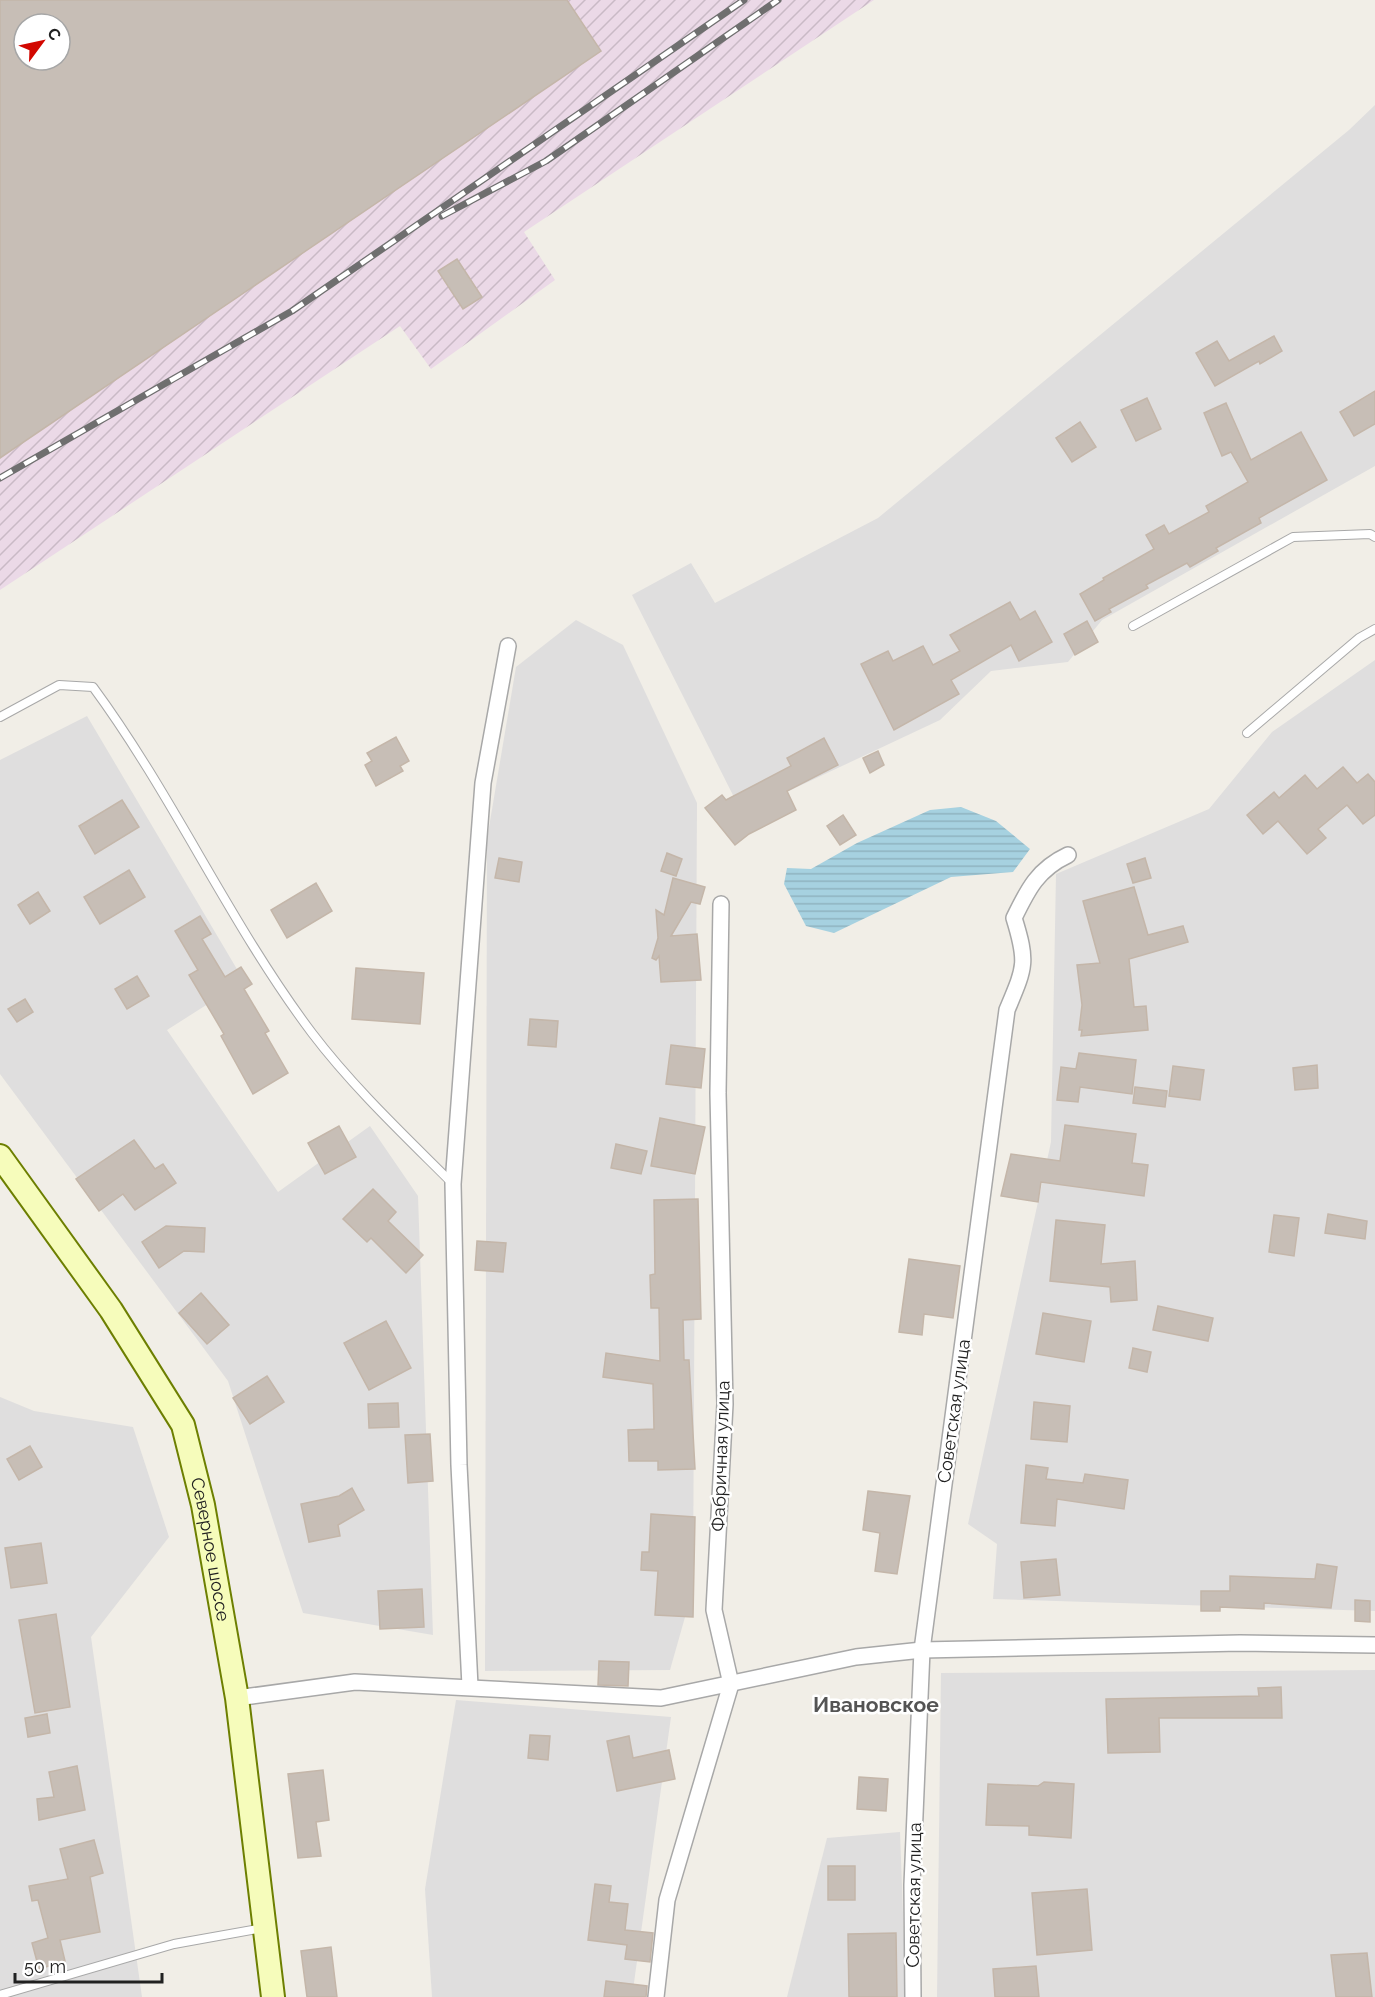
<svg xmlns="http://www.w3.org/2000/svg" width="1375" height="1997" viewBox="0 0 1375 1997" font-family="Raleway,sans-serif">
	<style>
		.residential { fill: #dfdede }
		.industrial { fill: url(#industrial-furrows); fill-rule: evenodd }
		.water { fill: url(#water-rules) }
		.building { fill: #c7beb6; stroke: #c4b6a9; stroke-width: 1.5; fill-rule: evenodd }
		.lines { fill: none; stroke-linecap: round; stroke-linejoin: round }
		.lane-casing { stroke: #a8a8a8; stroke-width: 10 }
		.street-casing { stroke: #a8a8a8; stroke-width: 18 }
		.secondary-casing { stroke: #6d7f01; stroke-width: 26 }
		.lane { stroke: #fff; stroke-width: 8 }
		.street { stroke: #fff; stroke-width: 15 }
		.secondary { stroke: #f6fcbb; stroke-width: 22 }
		.rail-casing { stroke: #6f6f6f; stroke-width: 7 }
		.rail { stroke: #fff; stroke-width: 4.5; stroke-dasharray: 14; stroke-linecap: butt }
		.labels { text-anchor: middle; stroke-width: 5; stroke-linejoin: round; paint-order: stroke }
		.street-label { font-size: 18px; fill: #212121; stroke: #fff }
		.quarter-label { font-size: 21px; font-weight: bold; fill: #545454; stroke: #fff }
	</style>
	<defs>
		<pattern id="industrial-furrows" width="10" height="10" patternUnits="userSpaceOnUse" patternTransform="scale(1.5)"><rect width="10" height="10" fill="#ebd9e7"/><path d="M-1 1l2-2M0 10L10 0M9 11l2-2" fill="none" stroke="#c9bac6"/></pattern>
		<pattern id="water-rules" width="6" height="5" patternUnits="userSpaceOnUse" patternTransform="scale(1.5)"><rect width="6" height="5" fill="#a6d1e0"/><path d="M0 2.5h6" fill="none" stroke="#8fb3c0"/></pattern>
	</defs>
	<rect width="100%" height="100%" fill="#f1eee7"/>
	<!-- residential -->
	<g class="residential">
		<path d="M1375 105V466L1102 620 1068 662 991 671 940 720 742 813 632 595 691 563 715 603 878 518 1349 130Z"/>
		<path d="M576 620 623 645 697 803 693 1589 670 1670 485 1671 487 839 516 667Z"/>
		<path d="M1375 660V1611L993 1599 997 1544 968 1524 1051 1142 1056 874 1209 809 1272 732Z"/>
		<path d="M87 716 244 981 167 1030 278 1192 370 1126 418 1196 433 1635 303 1613 228 1381 0 1074V760Z"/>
		<path d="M0 1397 34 1411 133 1427 169 1537 91 1637 142 1997H0Z"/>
		<path d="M1375 1670V1997H937L941 1673Z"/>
		<path d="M456 1700 671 1717 632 1997H432L425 1889Z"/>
		<path d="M900 1832 906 1997H787L827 1838Z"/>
	</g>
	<!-- industrial -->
	<path class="industrial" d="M0 0H874L524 232 555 280 431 369 400 326 0 590ZM24 24H60V60H24Z"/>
	<!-- water -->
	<path class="water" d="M961 807 996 821 1030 849 1013 872 951 877 834 933 806 926 784 884 787 868 811 869 857 843 930 810Z"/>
	<!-- building -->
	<g class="building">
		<path d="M0 0H567L601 51 0 458ZM24 24H60V60H24Z"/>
		<path d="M457 259 482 297 463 309 438 271Z"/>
		<path d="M1274 336 1282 351 1260 364 1259 361 1215 386 1196 353 1217 341 1229 361Z"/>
		<path d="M1375 391V424L1354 436 1340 412Z"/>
		<path d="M1147 398 1161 429 1136 441 1121 410Z"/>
		<path d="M1226 403 1251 460 1301 432 1327 480 1259 518 1261 523 1216 548 1218 551 1190 567 1187 563 1146 585 1148 588 1109 609 1111 612 1095 621 1080 594 1104 580 1103 578 1154 549 1146 535 1164 525 1169 534 1209 512 1206 506 1248 482 1231 452 1222 456 1204 413Z"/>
		<path d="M1080 422 1096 447 1072 462 1056 438Z"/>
		<path d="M1010 602 1020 620 1035 611 1052 642 1019 661 1011 645 951 680 959 694 894 730 861 664 888 651 893 661 923 646 933 665 960 651 950 635Z"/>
		<path d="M1087 621 1098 642 1075 655 1064 634Z"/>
		<path d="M396 737 409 761 400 766 403 771 376 786 365 765 372 761 367 753Z"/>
		<path d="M824 738 838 765 787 791 796 810 749 834 735 845 705 808 722 795 726 800 791 766 787 758Z"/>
		<path d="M878 751 884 765 870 773 863 758Z"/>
		<path d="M1343 767 1357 783 1368 774 1375 782V815L1363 824 1347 805 1318 829 1326 838 1307 854 1278 821 1263 834 1247 815 1274 792 1279 798 1305 775 1317 789Z"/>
		<path d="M122 800 139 827 95 854 79 826Z"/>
		<path d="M843 815 856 835 840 845 827 826Z"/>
		<path d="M667 853 682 859 676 876 661 871Z"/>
		<path d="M499 858 522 862 519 882 495 878Z"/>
		<path d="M1145 858 1151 878 1133 883 1127 864Z"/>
		<path d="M129 870 145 897 100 924 84 897Z"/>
		<path d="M673 878 705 887 700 904 691 902 671 936 697 934 701 980 661 982 659 956 656 960 652 958 658 938 656 910 664 915Z"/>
		<path d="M316 883 332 911 287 938 271 910Z"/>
		<path d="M1134 887 1148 935 1183 926 1188 942 1129 959 1134 1007 1146 1006 1148 1030 1081 1036 1082 1030H1079L1082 1005 1077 965 1100 963 1083 901Z"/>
		<path d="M38 892 50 911 30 924 18 905Z"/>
		<path d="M200 916 211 934 202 939 225 977 241 967 252 984 244 989 269 1031 265 1033 288 1073 253 1094 221 1036 224 1034 189 975 198 970 175 931Z"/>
		<path d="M356 968 424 973 420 1024 352 1019Z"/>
		<path d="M137 976 149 996 127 1009 115 989Z"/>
		<path d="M25 999 33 1012 17 1022 8 1009Z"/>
		<path d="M530 1019 558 1021 556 1047 528 1045Z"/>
		<path d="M671 1045 705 1049 701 1088 666 1084Z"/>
		<path d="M1079 1053 1136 1060 1132 1094 1080 1087 1078 1102 1057 1100 1061 1067 1076 1069Z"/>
		<path d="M1317 1065 1318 1088 1295 1090 1293 1068Z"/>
		<path d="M1173 1066 1204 1070 1200 1100 1169 1096Z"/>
		<path d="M1135 1087 1167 1091 1165 1107 1133 1103Z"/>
		<path d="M660 1118 705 1127 695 1174 651 1166Z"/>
		<path d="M1065 1125 1136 1134 1132 1163 1148 1165 1144 1196 1041 1182 1038 1202 1001 1196 1011 1154 1060 1161Z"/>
		<path d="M339 1126 356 1157 325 1174 308 1143Z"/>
		<path d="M134 1140 155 1169 163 1164 176 1183 135 1210 123 1194 99 1211 76 1179Z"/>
		<path d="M616 1144 647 1151 641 1174 611 1168Z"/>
		<path d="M373 1189 396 1212 388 1221 423 1255 406 1273 371 1238 367 1242 343 1219Z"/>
		<path d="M698 1199 701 1319 683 1320 684 1360H689L695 1469 658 1470V1461H629L628 1430 654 1429 653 1384 603 1377 606 1353 660 1361 659 1308H651L650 1275 655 1274 654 1200Z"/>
		<path d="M1328 1214 1367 1221 1365 1239 1325 1233Z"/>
		<path d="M1274 1215 1299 1218 1294 1256 1269 1252Z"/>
		<path d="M1056 1220 1105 1225 1101 1264 1135 1261 1137 1300 1111 1302 1110 1287 1050 1281Z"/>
		<path d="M166 1226 205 1228 204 1252 184 1251 159 1268 142 1242Z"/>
		<path d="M477 1241 506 1243 503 1272 475 1270Z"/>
		<path d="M909 1259 960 1266 953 1318 924 1314 922 1335 899 1332Z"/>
		<path d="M201 1293 229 1325 207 1344 179 1313Z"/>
		<path d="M1158 1306 1213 1318 1208 1341 1153 1330Z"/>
		<path d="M1043 1313 1091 1321 1084 1362 1036 1354Z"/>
		<path d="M386 1321 411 1368 369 1390 344 1343Z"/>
		<path d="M1133 1348 1151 1352 1147 1372 1129 1368Z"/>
		<path d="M267 1376 284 1402 250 1424 233 1398Z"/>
		<path d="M1034 1402 1070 1406 1067 1442 1031 1439Z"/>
		<path d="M398 1403 399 1427 369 1428 368 1404Z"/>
		<path d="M430 1434 433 1481 408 1483 405 1435Z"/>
		<path d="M30 1446 42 1467 19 1480 7 1459Z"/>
		<path d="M1026 1465 1048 1468 1046 1479 1083 1483 1085 1474 1128 1480 1124 1509 1057 1499 1055 1526 1021 1523Z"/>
		<path d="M352 1488 364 1510 338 1525 340 1536 309 1542 301 1504 339 1496Z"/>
		<path d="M868 1491 910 1496 897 1574 875 1571 880 1533 863 1530Z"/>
		<path d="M651 1514 695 1517 693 1617 655 1615 658 1571 641 1570 642 1552H649Z"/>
		<path d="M41 1543 47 1583 11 1588 5 1548Z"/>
		<path d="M1056 1559 1060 1595 1024 1598 1021 1562Z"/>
		<path d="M1317 1564 1337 1567 1331 1608 1264 1603V1609L1220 1607V1611H1201V1591H1230V1576L1315 1579Z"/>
		<path d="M422 1589 424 1627 380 1629 378 1591Z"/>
		<path d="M1355 1600 1370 1601V1622L1355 1621Z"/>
		<path d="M56 1614 70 1707 35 1713 19 1620Z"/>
		<path d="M599 1661 629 1662 628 1686 598 1685Z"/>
		<path d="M1281 1687 1282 1718H1159L1160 1752 1108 1753 1106 1699 1259 1696 1258 1688Z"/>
		<path d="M47 1714 50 1733 28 1737 25 1718Z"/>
		<path d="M530 1735 550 1736 548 1760 528 1758Z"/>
		<path d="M629 1736 633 1758 669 1750 675 1779 617 1791 607 1741Z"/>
		<path d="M77 1766 85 1810 39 1820 37 1799 54 1797 49 1772Z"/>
		<path d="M323 1770 329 1820 316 1822 321 1856 298 1858 288 1774Z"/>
		<path d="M859 1777 888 1779 886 1811 857 1809Z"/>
		<path d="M1044 1782 1074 1784 1071 1838 1029 1835V1826L986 1825 988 1784 1038 1786Z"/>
		<path d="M94 1840 103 1873 90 1877 100 1932 60 1940 65 1961 39 1969 32 1943 48 1938 38 1900 32 1901 29 1886 68 1879 60 1849Z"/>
		<rect x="828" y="1866" width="27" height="34"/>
		<path d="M595 1884 611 1886 609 1902 628 1904 625 1930 653 1933 650 1962 625 1959 627 1945 588 1940Z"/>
		<path d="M1087 1889 1092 1950 1037 1955 1032 1893Z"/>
		<path d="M896 1933 897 1997H849L848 1934Z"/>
		<path d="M331 1947 337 1997H307L301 1951Z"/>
		<path d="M1367 1953 1372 1997H1336L1331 1955Z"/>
		<path d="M1036 1966 1039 1997H995L993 1969Z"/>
		<path d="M606 1981 647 1986 646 1997H604Z"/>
	</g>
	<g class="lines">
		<defs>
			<g id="lane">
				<path d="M1133 626 1293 537 1370 534 1375 537"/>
				<path d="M0 717 59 685 93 687C174 797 230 924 312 1033 353 1087 404 1135 452 1183"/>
				<path d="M1247 733 1359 638 1375 629"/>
				<path d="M0 1995 174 1944 263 1928"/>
			</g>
			<g id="street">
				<path d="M470 1686 459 1465 453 1184 483 783 508 646"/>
				<path d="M237 1698 355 1682 661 1698 856 1657 922 1650 1240 1643 1375 1645"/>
				<path d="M656 1997 667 1900 731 1684 714 1610 725 1404 718 1093 721 904"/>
				<path d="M913 1997 912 1885 922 1650 1007 1010C1025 967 1028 963 1014 918 1028 889 1038 869 1068 855"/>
			</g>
			<g id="secondary">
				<path id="s1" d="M0 1156 111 1310 183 1425 203 1505 237 1698 273 1997"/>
			</g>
		</defs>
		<!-- lane casing -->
		<use href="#lane" class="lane-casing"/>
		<!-- street casing -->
		<use href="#street" class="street-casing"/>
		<!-- secondary casing -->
		<use href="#secondary" class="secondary-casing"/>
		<!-- lane -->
		<use href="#lane" class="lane"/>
		<!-- street -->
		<use href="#street" class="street"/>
		<!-- secondary -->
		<use href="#secondary" class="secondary"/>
		<defs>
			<g id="rail">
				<path d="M442 216 546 161 778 0"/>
				<path d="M0 478 292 311 744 0"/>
			</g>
		</defs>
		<!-- rail casing -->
		<use href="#rail" class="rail-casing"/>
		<!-- rail -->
		<use href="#rail" class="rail"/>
	</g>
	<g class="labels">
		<!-- street labels -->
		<g class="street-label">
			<text transform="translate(954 1411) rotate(-82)" y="6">Советская улица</text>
			<text transform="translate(721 1456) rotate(-88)" y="6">Фабричная улица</text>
			<text dy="6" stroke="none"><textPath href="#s1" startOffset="453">Северное шоссе</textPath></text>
			<text transform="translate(914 1895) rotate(-89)" y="6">Советская улица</text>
		</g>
		<!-- quarter labels -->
		<g class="quarter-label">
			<text x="876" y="1712">Ивановское</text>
		</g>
	</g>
	<!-- north arrow -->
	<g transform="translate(42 42) rotate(57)"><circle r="28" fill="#ffffff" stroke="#a6a6a6" stroke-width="1.5"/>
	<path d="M0-4.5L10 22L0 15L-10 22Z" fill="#d20700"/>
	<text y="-9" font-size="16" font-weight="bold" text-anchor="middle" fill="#212121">С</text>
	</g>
	<!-- scale -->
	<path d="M15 1973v9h147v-9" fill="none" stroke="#212121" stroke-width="3"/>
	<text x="24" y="1973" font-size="18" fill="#212121" stroke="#ffffff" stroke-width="4.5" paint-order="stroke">50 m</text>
</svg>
